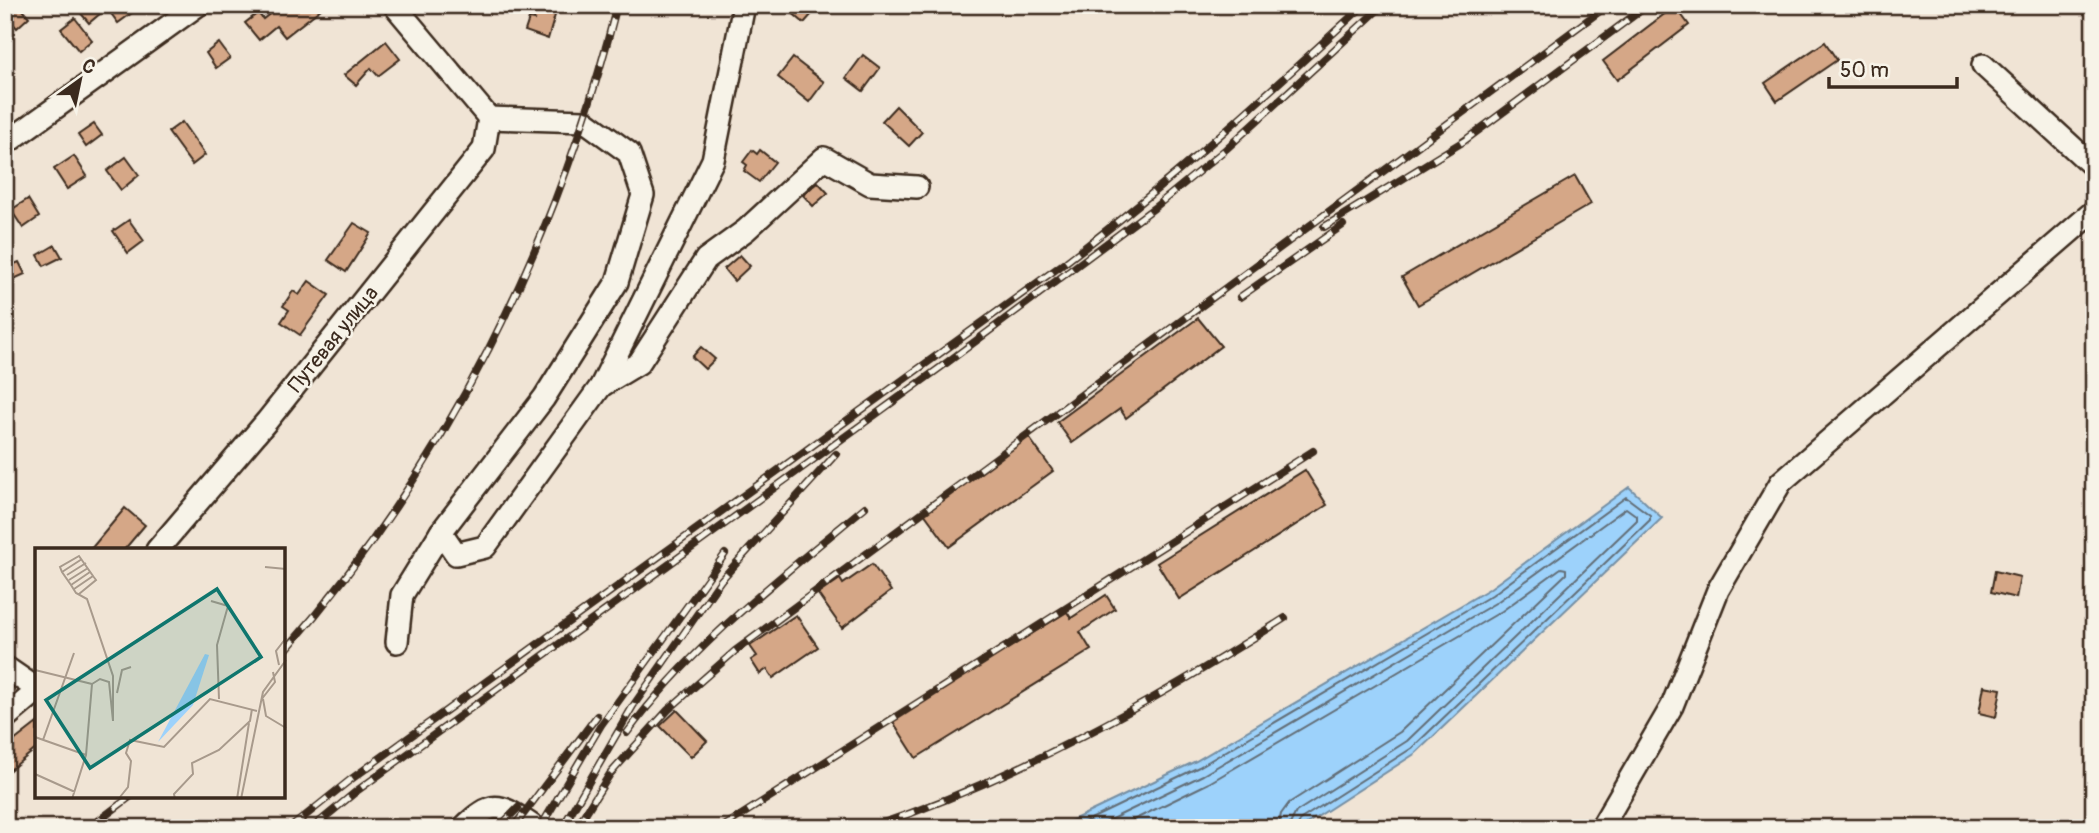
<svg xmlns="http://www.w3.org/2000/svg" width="2099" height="833" viewBox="0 0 2099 833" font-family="Pangolin,sans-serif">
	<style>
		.built { fill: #e8d2be }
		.water { fill: #9dd2fb; stroke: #768fa3; stroke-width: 2 }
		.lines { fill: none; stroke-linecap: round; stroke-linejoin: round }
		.shore { stroke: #626d76; stroke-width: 2 }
		.building { fill: #d5a787; stroke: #3b2a1e; stroke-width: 2 }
		.minor-casing { stroke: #3b2a1e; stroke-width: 26 }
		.minor { stroke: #f7f3e8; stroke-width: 21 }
		.rail-casing { stroke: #3b2a1e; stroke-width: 8 }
		.rail { stroke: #f7f3e8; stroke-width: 5; stroke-dasharray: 16; stroke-linecap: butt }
		.labels { text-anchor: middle; stroke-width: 5; stroke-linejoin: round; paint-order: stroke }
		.street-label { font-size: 21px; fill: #3b2a1e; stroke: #f7f3e8 }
		.inset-road { fill: none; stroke: #a89a8c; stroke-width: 2 }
		.view { fill: #0f766e; fill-opacity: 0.15; stroke: #0f766e; stroke-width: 3.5 }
		.inset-edge { fill: none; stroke: #3b2a1e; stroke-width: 3.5 }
	</style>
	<rect width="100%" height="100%" fill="#f0e4d5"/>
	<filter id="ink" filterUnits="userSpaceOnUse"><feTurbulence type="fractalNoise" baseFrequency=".0143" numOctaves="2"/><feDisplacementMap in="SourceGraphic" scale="14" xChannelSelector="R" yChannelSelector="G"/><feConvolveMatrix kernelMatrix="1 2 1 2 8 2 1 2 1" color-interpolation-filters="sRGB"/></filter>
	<g filter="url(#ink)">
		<!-- built -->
		<path class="built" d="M501 815 522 828H411L432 821Z"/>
		<!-- water -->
		<path class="water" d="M1629 487 1662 518 1416 753 1300 828H1056L1196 761 1489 589Z"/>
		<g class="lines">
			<!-- shore -->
			<g class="shore">
				<path d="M1072 828 1199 767 1492 595 1626 497 1650 515V520L1412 748 1301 819 1297 828"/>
				<path d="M1093 828 1203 775 1497 602 1626 508 1637 516V520L1407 741 1296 812 1288 828"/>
				<path d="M1117 828 1209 783 1502 611 1561 568 1566 569V574L1400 732 1289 803 1281 814 1278 828"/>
			</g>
		</g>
		<!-- building -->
		<g class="building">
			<path d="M5 5H19L29 17 17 28 5 15Z"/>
			<path d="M74 5H143L118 23 107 8 89 23Z"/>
			<path d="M281 5H326L285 37 276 26 259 40 245 23 258 13 263 19Z"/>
			<path d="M539 5H558L548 39 525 31 529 19 534 20Z"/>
			<path d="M783 5H820L804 23Z"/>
			<path d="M1675 6 1689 25 1617 80 1603 61Z"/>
			<path d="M75 18 92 40 79 51 61 29Z"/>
			<path d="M386 41 400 59 378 76 371 68 356 85 344 75Z"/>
			<path d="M1825 42 1837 60 1777 101 1765 83Z"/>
			<path d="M219 43 230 58 216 68 206 53Z"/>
			<path d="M863 55 880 68 863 91 846 78Z"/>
			<path d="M793 58 824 82 809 102 778 77Z"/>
			<path d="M896 106 922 132 909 146 882 121Z"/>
			<path d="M182 122 205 155 192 165 168 132Z"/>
			<path d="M94 124 102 135 86 147 78 135Z"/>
			<path d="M752 150 757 154 760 150 775 162 759 182 744 171 747 165 743 162Z"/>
			<path d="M74 156 87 176 67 189 54 169Z"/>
			<path d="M126 157 139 175 121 190 107 171Z"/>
			<path d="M1575 176 1591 204 1418 305 1402 277Z"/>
			<path d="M818 182 828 193 813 206 803 195Z"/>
			<path d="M28 199 39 217 23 228 11 210Z"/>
			<path d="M129 220 144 241 128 253 113 231Z"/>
			<path d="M354 223 371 233 346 272 328 260Z"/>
			<path d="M55 245 62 257 44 266 38 255Z"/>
			<path d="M740 255 750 266 734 281 724 269Z"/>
			<path d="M19 262 25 274 5 283V268Z"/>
			<path d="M309 281 329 295 300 335 281 322 289 310 283 306 293 291 299 295Z"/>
			<path d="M1198 318 1221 346 1126 418 1120 409 1072 443 1057 422Z"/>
			<path d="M701 347 715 359 705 369 692 357Z"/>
			<path d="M1028 436 1053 471 949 547 924 513Z"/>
			<path d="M1305 470 1327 505 1179 599 1157 563Z"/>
			<path d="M125 508 145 525 124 550H90Z"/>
			<path d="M872 564 891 591 842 628 818 594 840 579 843 584Z"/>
			<path d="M1995 571 2020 577 2016 598 1991 592Z"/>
			<path d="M1106 595 1115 609 1080 632 1091 650 916 758 892 720 1067 612 1071 618Z"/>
			<path d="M796 615 818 647 773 678 767 669 760 674 751 660 757 656 750 646Z"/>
			<path d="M1984 686 2001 689 1996 717 1979 713Z"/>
			<path d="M677 710 707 741 691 757 660 726Z"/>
			<path d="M37 723V748L5 774V748Z"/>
		</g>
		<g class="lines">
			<defs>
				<g id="minor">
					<path d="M394 5 489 118"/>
					<path d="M1983 65 2094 167"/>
					<path d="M489 118 585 121 629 153 643 195 617 282 544 398 441 532 456 554 485 547 601 386 713 160 744 5"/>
					<path d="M5 144 198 5"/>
					<path d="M601 386 639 363 706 259 746 230 824 158 870 184 917 187"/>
					<path d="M157 550 267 421 484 149 489 118"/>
					<path d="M397 642 402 595 441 532"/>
					<path d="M5 667 37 689"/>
					<path d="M5 718 37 691"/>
					<path d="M463 828C496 796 501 806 536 828"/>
					<path d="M1601 828 1672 706 1718 590 1781 482 2094 211"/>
				</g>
			</defs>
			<!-- minor casing -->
			<use href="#minor" class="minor-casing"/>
			<!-- minor -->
			<use href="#minor" class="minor"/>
			<defs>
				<g id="rail">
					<path d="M1324 227 1464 141 1648 5"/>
					<path d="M1240 297 1343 225"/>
					<path d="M284 652C446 467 557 244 617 5"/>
					<path d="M627 733C691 646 782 576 865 507"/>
					<path d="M89 828 131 796"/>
					<path d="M290 828 350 780 1066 262C1171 182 1267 94 1364 5"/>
					<path d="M312 828 358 790 941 367 1154 208 1226 149 1383 5"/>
					<path d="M498 828 518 808"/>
					<path d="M513 828 597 716"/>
					<path d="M540 828 601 725 725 554"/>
					<path d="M562 828 633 706 721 580 836 454"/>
					<path d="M576 828 610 774 668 710 735 651 1608 5"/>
					<path d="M721 828 1313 451"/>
					<path d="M869 828C1018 778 1153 702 1285 618"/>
				</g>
			</defs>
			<!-- rail casing -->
			<use href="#rail" class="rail-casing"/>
			<!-- rail -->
			<use href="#rail" class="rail"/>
		</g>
	</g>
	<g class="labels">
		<!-- street labels -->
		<g class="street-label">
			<text transform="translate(333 339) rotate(-51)" y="7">Путевая улица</text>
		</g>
	</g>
	<!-- overview -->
	<g transform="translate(35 548)">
		<rect width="250" height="250" fill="#f0e4d5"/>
		<path d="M170 106 174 107 158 157 123 194Z" fill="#9dd2fb"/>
		<path class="inset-road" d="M230 19 251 21M27 24 47 11M32 27 51 15M34 32 53 20M36 37 55 24M39 41 58 28 44 8 25 19 27 24 36 37 41 45 52 51 78 128V173L74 134 65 131 57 136M44 46 61 32 58 28M176 53 193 58 182 97 184 151M244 117 241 103 251 90M0 122 57 136M82 145 87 122 96 119M228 151 231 168 251 180M226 152 240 134 238 124M0 189 51 207M8 192 39 105M0 226 40 244M85 249 93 239 96 213 91 205 95 192 129 199 175 151 222 163M37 251 51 207 57 136M140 251 139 246 158 226 157 215 184 202 215 173 217 161M202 251 214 175M206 251 228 144 251 112"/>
		<path class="view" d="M182 41 226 109 55 220 11 152Z"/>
		<rect width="250" height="250" class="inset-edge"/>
	</g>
	<!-- margin -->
	<rect width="2099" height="833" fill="none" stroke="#f7f3e8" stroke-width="28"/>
	<rect x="14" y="14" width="2071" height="805" fill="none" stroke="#3b2a1e" stroke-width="2.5" filter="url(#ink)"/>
	<!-- north arrow -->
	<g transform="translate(80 80) rotate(33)" stroke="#f7f3e8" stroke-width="5" paint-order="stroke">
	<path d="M0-5L12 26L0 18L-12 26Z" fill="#3b2a1e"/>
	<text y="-10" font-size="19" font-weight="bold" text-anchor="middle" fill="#3b2a1e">С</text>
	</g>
	<!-- scale -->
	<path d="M1829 77v10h128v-10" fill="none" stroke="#3b2a1e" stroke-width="3.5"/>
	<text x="1840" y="77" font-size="21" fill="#3b2a1e" stroke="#f7f3e8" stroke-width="5" paint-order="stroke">50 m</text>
</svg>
